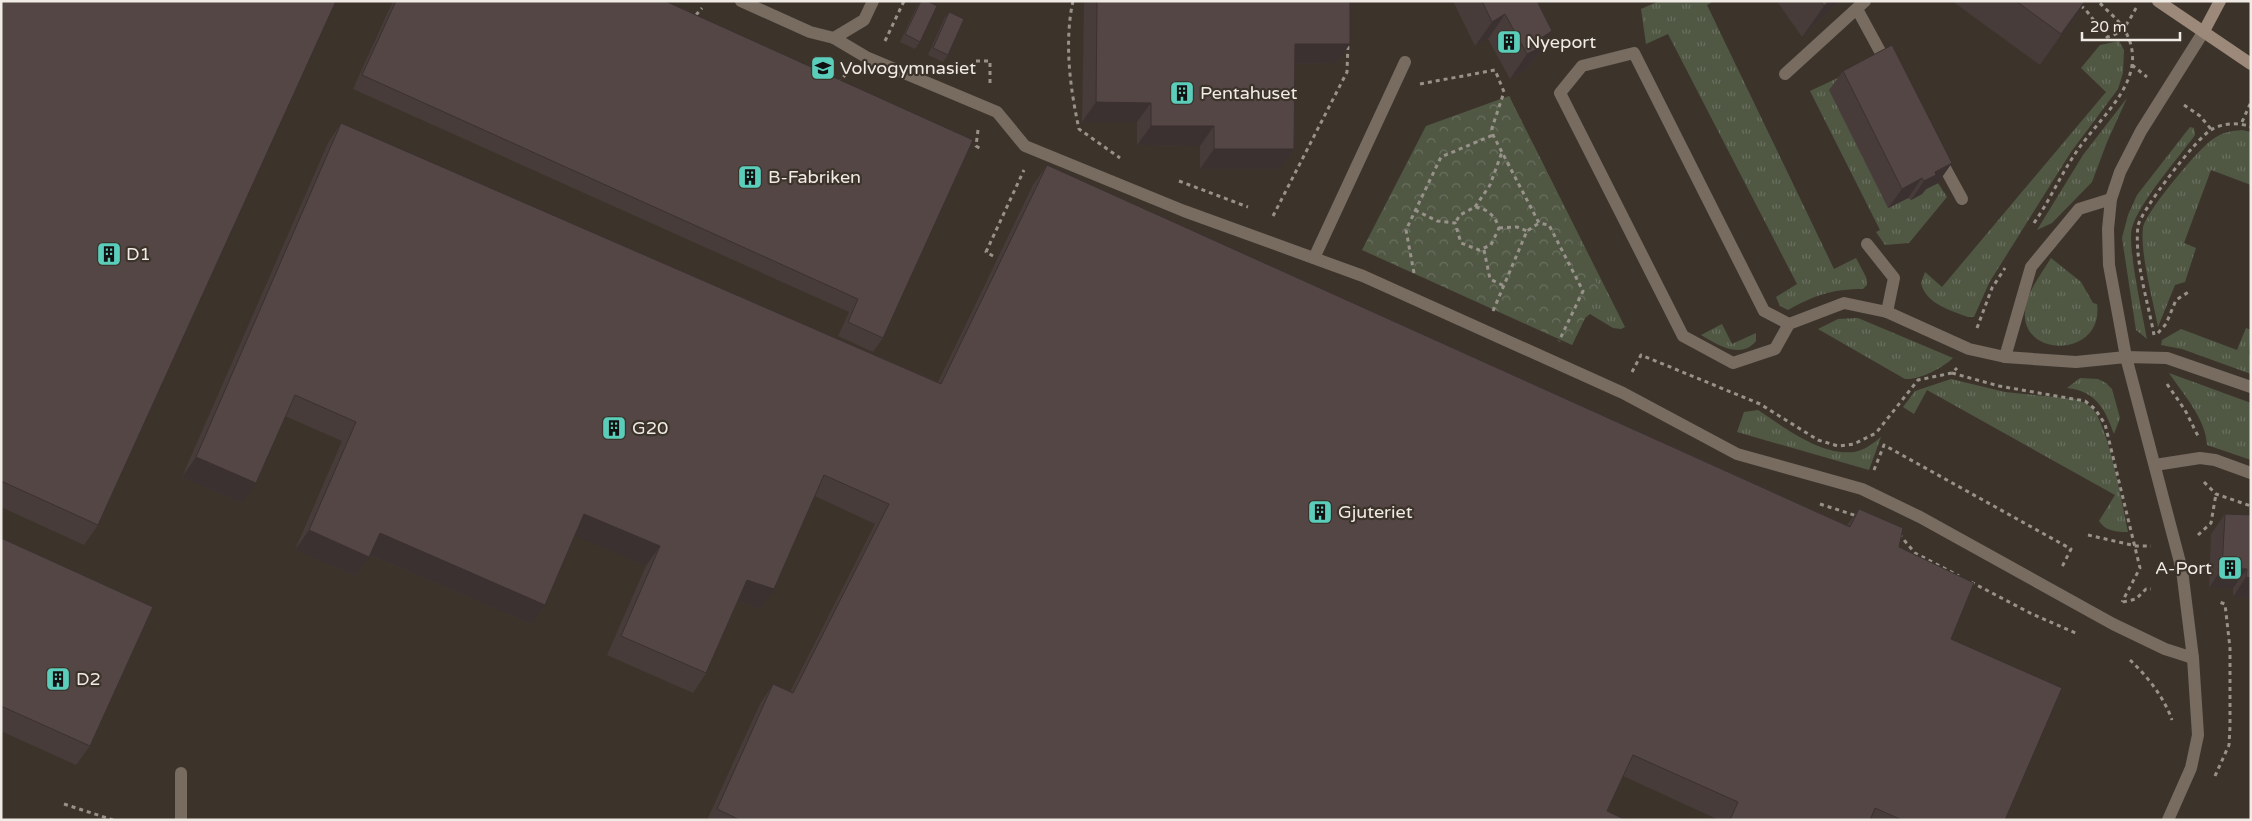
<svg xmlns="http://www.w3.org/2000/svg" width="2252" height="821" viewBox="0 0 2252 821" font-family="'Varela Round',sans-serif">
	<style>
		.grass { fill: url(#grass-tufts) }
		.park { fill: url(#park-crowns) }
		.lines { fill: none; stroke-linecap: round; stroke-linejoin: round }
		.path { stroke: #98928a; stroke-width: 3; stroke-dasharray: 4 4; stroke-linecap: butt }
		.lane { stroke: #786c61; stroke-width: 12 }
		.street { stroke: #786c61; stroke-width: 12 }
		.secondary { stroke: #9c8979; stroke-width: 12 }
		.wall { fill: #483c3a }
		.shaded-wall { fill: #3b3130 }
		.building { fill: #544644; stroke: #3b3130 }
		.labels { text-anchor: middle; stroke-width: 4.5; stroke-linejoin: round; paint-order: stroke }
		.poi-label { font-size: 18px; fill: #f0ebe5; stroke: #3c342b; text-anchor: start }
	</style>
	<defs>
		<pattern id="grass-tufts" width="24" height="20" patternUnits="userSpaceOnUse" patternTransform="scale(1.25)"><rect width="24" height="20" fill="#505844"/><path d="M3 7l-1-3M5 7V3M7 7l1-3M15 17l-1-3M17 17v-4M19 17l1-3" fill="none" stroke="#6a705f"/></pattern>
		<pattern id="park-crowns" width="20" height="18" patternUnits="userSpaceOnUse" patternTransform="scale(1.25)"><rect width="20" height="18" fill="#505844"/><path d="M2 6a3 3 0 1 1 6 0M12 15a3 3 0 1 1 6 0" fill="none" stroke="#6a705f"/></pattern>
	</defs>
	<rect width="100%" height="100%" fill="#3c342b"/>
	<!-- grass -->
	<g class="grass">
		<path d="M1659 1H1714L1707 5 1834 269 1856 258 1866 277 1867 285 1863 289C1832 289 1815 295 1788 310L1780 306 1776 297 1797 284 1668 34 1646 44 1641 9Z"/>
		<path d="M2119 41 2124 50 2123 73 2118 89 2071 152 1989 283 1974 317H1968C1950 310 1926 304 1921 283L1925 272 1942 287 2106 92 2081 68 2100 45Z"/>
		<path d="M1876 60 1888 208 1938 183 1947 197 1909 243 1885 245 1876 232 1880 230 1810 91Z"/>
		<path d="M1509 96 1625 327 1621 329 1613 328 1590 314 1585 318 1572 345 1495 128Z"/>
		<path d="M2127 98 2107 142 2092 182 2052 223 2037 230 2083 155Z"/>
		<path d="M2190 127 2194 128 2195 135C2179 157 2138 204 2132 228 2127 246 2143 316 2147 339L2136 330 2122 238 2128 215 2137 195Z"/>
		<path d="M2242 130 2251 132V185L2211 170 2184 243 2196 248 2185 282 2175 285 2158 327C2153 300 2140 254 2143 228 2145 213 2199 148 2213 139 2223 132 2231 131 2242 130Z"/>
		<path d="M2051 258 2081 282 2093 303 2097 304C2105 362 2006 359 2028 298 2033 284 2043 271 2051 258Z"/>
		<path d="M1858 318 1953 358C1942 368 1920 380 1905 379L1818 329 1838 319Z"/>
		<path d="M1722 324 1732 344 1756 333V341C1741 360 1716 344 1701 335Z"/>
		<path d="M2246 328 2251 330 2249 354 2251 355V374L2182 349 2161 345 2162 340 2181 329 2237 350Z"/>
		<path d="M2169 373 2251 403V460L2207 445C2206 419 2183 394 2169 373Z"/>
		<path d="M2080 378 2098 379 2106 383 2112 389 2120 418 2114 434C2105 409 2096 391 2067 388Z"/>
		<path d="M1951 379 2005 392 2075 399C2081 402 2087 403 2092 408 2109 427 2122 504 2128 532 2117 532 2105 531 2099 521L2115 495 1927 390 1914 414 1903 407 1915 391Z"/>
		<path d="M1758 410C1784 427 1820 456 1854 452 1863 451 1874 443 1881 437L1869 470 1737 432 1744 412Z"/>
	</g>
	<!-- park -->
	<path class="park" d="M1509 96 1599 288 1572 345 1362 250 1426 126Z"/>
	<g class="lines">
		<!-- path -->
		<g class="path">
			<path d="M1073 1C1064 42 1070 88 1079 129L1120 158"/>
			<path d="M2074 1 2085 9 2107 37C2122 35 2129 21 2136 8"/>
			<path d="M696 15 702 8"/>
			<path d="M885 41 904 1"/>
			<path d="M976 61H990V84"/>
			<path d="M2132 65 2147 77"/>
			<path d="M838 83 847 73"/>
			<path d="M1420 84 1495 70 1504 92 1492 128 1493 135 1539 223 1549 225 1583 291 1559 341"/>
			<path d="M2184 105 2200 116 2211 129"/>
			<path d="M2242 122 2251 102"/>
			<path d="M978 130 976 146 981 149"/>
			<path d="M1179 181 1248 207"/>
			<path d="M1475 207 1490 185 1502 152"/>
			<path d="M1415 210 1437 221 1455 223 1461 243 1479 250 1491 245 1499 228C1495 216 1488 209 1475 207L1460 215 1455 223"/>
			<path d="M1273 216 1347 72 1348 42"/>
			<path d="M2034 223C2050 200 2061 174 2077 151 2101 115 2153 77 2124 29 2118 19 2106 10 2098 1"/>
			<path d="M1499 228 1517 227 1527 231"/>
			<path d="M1484 250 1490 279 1504 286"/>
			<path d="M993 256 986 252 1024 170"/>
			<path d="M1414 273 1406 230 1441 157 1493 135"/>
			<path d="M1493 311 1527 231 1539 223"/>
			<path d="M1977 328 1992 288 2005 268"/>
			<path d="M2158 333 2166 324 2176 300 2190 291"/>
			<path d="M2154 335C2148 302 2134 259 2138 226 2140 212 2197 137 2211 130 2221 123 2240 122 2251 127"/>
			<path d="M1632 372 1641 355 1760 404 1818 440 1838 446 1854 444 1876 433 1918 380 1952 373 1957 368"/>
			<path d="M1952 373 1999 386 2085 401 2095 409 2105 424 2140 568 2122 602"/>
			<path d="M2167 384 2185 410 2198 436"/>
			<path d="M1874 470 1884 445 2071 549 2061 569"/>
			<path d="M2204 482 2216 494 2251 506"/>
			<path d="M1820 504 1857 516"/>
			<path d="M1899 534 1915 553 1959 576"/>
			<path d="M2088 535 2136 546H2151"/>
			<path d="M2198 535 2211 523 2216 494"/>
			<path d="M1971 582 2032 614 2078 634"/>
			<path d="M2123 602 2136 599 2146 589H2151"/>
			<path d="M2130 660C2147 676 2164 697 2172 720"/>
			<path d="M2215 776 2229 745 2230 727V648L2225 604 2219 602"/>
			<path d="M64 804 113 820"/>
		</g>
		<!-- lane -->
		<g class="lane">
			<path d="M741 1 810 32 834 38 864 20 873 1"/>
			<path d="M1857 9 1888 66"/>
			<path d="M834 38 866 57 997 112 1025 146 1184 211 1363 276 1623 393 1737 454 1862 489 1920 517 2113 624 2165 649 2193 658"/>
			<path d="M1785 74 1865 1"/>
			<path d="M1939 157 1962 199"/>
			<path d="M1867 244 1894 278 1887 312"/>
			<path d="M1314 258 1405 62"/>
			<path d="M1789 324 1764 311 1634 53 1582 66 1560 93 1683 336 1733 363 1775 349 1789 324 1844 303 1887 312 1969 349 2005 357 2076 362 2126 357 2167 358 2251 387"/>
			<path d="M2005 357 2031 267 2079 209 2111 199"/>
			<path d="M2155 465 2200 458 2215 460 2251 473"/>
		</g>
		<!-- street -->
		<g class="street">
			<path d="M181 773V820"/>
			<path d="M2168 820 2191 768 2198 735 2193 658 2182 570 2126 357 2109 265 2108 229 2111 199 2120 172 2141 131 2204 31"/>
		</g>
		<!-- secondary -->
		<g class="secondary">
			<path d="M2158 1 2251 64"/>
			<path d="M2204 31 2220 1"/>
		</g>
	</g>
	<!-- wall -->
	<g class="wall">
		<path d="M1 1 98 525 84 545 1 507Z"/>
		<path d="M393 1H665L973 140 883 338 873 352 838 336 849 312 353 89Z"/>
		<path d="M921 1H927L920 42 915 49 900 42 917 6Z"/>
		<path d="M1084 1H1350V44L1336 63 1295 64 1294 149 1280 169H1200V146L1137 145V122H1082Z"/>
		<path d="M1453 1H1537L1544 46 1527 70 1510 79 1488 39 1475 46Z"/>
		<path d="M1777 1H1840L1802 37Z"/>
		<path d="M1952 1H2086L2040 65Z"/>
		<path d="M949 12 948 55 943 62 928 55 944 19Z"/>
		<path d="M1843 71 1938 183 1926 189 1922 194 1911 200 1908 198 1888 208 1829 90Z"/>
		<path d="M341 123 938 382 1033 185 1047 165 1847 525 1859 509 1899 547 1951 639 2005 820H1719L1623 776 1607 811 1626 820H707L760 704 773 684 790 692 875 524 815 496 761 609 738 601 706 673 693 693 607 655 646 566 575 535 531 624 370 555 356 576 295 550 342 441 285 416 242 503 182 477 328 143Z"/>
		<path d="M2225 514 2251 515V598L2233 597V588H2209L2211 534Z"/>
		<path d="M1 538 90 746 76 765 1 731Z"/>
	</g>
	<!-- shaded-wall -->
	<g class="shaded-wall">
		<path d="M1829 1H1840L1802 37 1824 6Z"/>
		<path d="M2085 1H2086L2078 13 2040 65Z"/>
		<path d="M1505 14 1488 39 1475 46 1492 22Z"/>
		<path d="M1552 31 1542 47 1544 46 1527 70 1510 79 1527 54 1541 38Z"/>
		<path d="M1295 44H1350L1336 63 1281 64Z"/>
		<path d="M1096 102 1151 103 1137 122H1082Z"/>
		<path d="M1151 126H1214L1200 146 1137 145Z"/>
		<path d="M1214 149H1294L1280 169H1200Z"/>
		<path d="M1952 163 1938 183 1926 189 1922 194 1911 200 1924 181 1935 172Z"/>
		<path d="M1922 178 1908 198 1888 208 1902 189Z"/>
		<path d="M196 457 256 483 242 503 182 477Z"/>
		<path d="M584 514 660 546 646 566 571 534Z"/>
		<path d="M309 530 369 557 356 576 295 550Z"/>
		<path d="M380 533 545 605 531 624 366 553Z"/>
		<path d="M2222 568 2247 569 2233 588H2209Z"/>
		<path d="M2246 577 2251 578V598L2233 597Z"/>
		<path d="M747 580 774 589 761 609 733 599Z"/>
	</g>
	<!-- building -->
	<g class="building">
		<path d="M1 1H336L98 525 1 481Z"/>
		<path d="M396 1H665L973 140 883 338 848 322 858 299 362 75Z"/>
		<path d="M921 1H927L937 6 920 42 905 34Z"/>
		<path d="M1097 1H1350V44H1295L1294 149H1214V126H1151V103L1096 102Z"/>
		<path d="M1482 1H1537L1552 31 1541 38 1544 46 1527 54 1505 14 1492 22Z"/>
		<path d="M1820 1H1829L1824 6Z"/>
		<path d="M2016 1H2085L2061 34Z"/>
		<path d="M949 12 964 19 948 55 933 48Z"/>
		<path d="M1892 45 1952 163 1935 172 1936 175 1924 181 1922 178 1902 189 1843 71Z"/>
		<path d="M341 123 941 384 1047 165 1850 527 1859 509 1903 528 1899 547 1974 583 1951 639 2062 688 2005 820H1902L1875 808 1870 820H1730L1738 802 1633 755 1607 811 1626 820H740L717 809 773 684 793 693 889 504 824 475 774 589 747 580 706 673 621 636 660 546 584 514 545 605 380 533 369 557 309 530 356 422 295 395 256 483 196 457Z"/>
		<path d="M2225 514 2251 515V578L2246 577 2247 569 2222 568Z"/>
		<path d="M1 538 153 607 90 746 1 706Z"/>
	</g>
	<!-- icons -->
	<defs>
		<symbol id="building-square" viewBox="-11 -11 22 22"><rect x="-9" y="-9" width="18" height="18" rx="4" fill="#5bcebb" stroke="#3c342b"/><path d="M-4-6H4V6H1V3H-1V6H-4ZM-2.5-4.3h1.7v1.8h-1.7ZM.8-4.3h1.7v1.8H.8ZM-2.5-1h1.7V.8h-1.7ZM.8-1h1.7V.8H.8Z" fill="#111"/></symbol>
		<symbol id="school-square" viewBox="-11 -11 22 22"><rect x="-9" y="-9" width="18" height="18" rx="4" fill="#5bcebb" stroke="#3c342b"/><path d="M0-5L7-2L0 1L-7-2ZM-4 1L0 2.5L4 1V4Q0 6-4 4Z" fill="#111"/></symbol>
	</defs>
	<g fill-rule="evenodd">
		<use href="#building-square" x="1495" y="28" width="28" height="28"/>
		<use href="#school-square" x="809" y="54" width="28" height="28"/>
		<use href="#building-square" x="1168" y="79" width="28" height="28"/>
		<use href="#building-square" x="736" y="163" width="28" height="28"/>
		<use href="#building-square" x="95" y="240" width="28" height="28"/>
		<use href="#building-square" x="600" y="414" width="28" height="28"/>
		<use href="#building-square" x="1306" y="498" width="28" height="28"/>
		<use href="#building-square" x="2216" y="554" width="28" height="28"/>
		<use href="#building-square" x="44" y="665" width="28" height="28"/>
	</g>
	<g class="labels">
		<!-- poi labels -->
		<g class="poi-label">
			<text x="1526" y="48">Nyeport</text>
			<text x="840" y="74">Volvogymnasiet</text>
			<text x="1200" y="99">Pentahuset</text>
			<text x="768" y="183">B-Fabriken</text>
			<text x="126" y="260">D1</text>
			<text x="632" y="434">G20</text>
			<text x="1338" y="518">Gjuteriet</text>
			<text x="2212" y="574" text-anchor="end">A-Port</text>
			<text x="76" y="685">D2</text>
		</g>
	</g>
	<!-- border -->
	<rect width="2252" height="821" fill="none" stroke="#f0ebe5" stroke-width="5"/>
	<!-- scale -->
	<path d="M2082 32v8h98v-8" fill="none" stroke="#f0ebe5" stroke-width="2.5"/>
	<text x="2090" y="32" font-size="15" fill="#f0ebe5" stroke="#3c342b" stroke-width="4" paint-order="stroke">20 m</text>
</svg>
